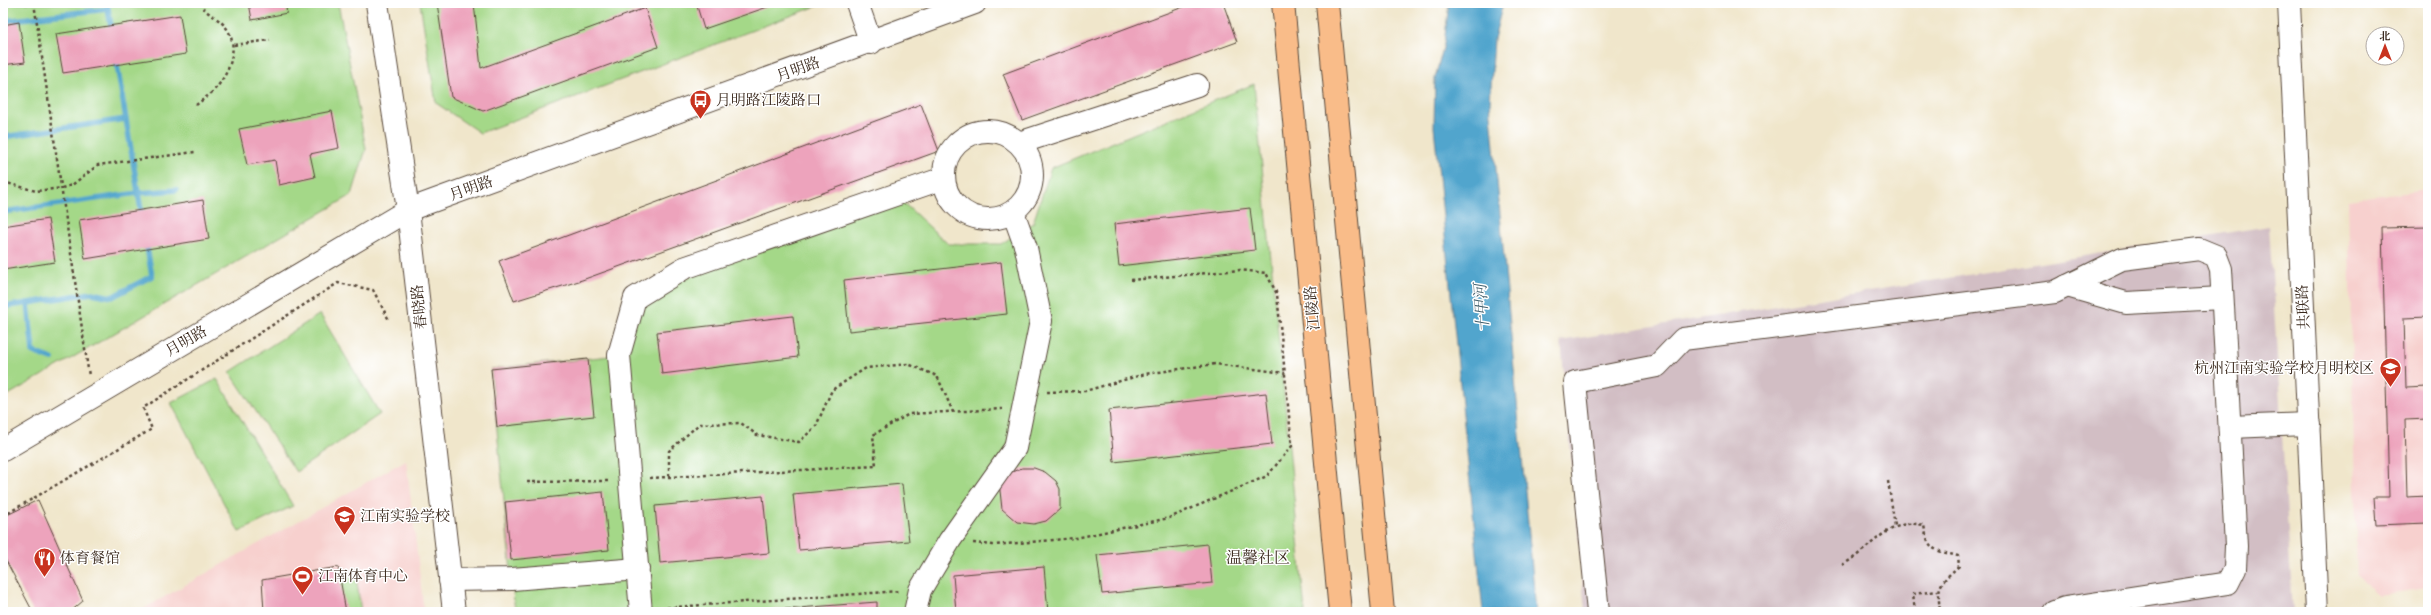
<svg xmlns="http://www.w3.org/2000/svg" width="2431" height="615" viewBox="0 0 2431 615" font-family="Vollkorn,'Noto Serif SC',serif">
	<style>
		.built { fill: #f7d0ce }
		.industrial { fill: #d2bec4 }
		.green { fill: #a4d888; stroke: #708153 }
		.water { fill: #51a5cd; stroke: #466876 }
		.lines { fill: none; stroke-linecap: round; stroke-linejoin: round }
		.stream { stroke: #51a5cd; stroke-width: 5.5 }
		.building { fill: #eda3bc }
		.minor-casing { stroke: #564638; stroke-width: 24 }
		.major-casing { stroke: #564638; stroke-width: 24 }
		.path { stroke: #564638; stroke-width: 2.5; stroke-dasharray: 3 3; stroke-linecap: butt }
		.minor { stroke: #fff; stroke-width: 22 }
		.major { stroke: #f9bc89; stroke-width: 22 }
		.labels { text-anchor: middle; stroke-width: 3; stroke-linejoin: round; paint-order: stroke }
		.street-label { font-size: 15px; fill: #3b2a1e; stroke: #fff }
		.poi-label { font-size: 15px; fill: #3b2a1e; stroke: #fff; text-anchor: start }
		.water-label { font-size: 16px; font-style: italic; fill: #45616d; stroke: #fff }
		.neighbourhood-label { font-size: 16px; fill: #3b2a1e; stroke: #fff }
	</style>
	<rect width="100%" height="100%" fill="#fff"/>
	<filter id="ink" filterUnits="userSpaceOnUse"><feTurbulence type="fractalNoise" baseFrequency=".025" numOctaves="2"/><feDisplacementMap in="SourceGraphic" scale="8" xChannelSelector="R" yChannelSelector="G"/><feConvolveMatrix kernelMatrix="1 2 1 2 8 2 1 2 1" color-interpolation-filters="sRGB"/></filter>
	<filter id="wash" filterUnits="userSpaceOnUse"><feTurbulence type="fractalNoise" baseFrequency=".012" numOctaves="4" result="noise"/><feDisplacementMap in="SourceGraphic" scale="16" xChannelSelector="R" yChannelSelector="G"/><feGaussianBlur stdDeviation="0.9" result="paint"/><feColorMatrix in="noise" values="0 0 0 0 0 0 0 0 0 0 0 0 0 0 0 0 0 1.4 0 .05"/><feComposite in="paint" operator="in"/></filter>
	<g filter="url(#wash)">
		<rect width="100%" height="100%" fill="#f0e6cb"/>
		<!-- built -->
		<g class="built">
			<path d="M2428 190V588L2379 595 2357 576 2348 200Z"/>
			<path d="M406 460 424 612H138Z"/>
		</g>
		<!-- industrial -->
		<path class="industrial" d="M2269 226 2293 612H1585L1561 341Z"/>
		<!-- green -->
		<g class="green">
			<path d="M3 3H338L366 149 352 195 3 398Z"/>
			<path d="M420 3H825L480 133 436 103Z"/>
			<path d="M1254 84 1305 612H515L491 369 619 355 635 298 895 195 948 244H1001L1033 223 1051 168Z"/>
			<path d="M320 314 380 414 296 472 230 372Z"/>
			<path d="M217 379 293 506 239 532 171 403Z"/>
			<path d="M356 575 361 612H281L278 585Z"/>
		</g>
		<!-- water -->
		<path class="water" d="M1449 3H1503L1494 39 1490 103 1536 612H1483L1434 127 1435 78 1444 44Z"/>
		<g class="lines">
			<!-- stream -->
			<g class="stream">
				<path d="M107 3 112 32"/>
				<path d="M3 21 108 9"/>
				<path d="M116 59 142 216"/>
				<path d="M3 137 126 119"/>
				<path d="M3 212 138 193 176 190"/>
				<path d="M28 303 33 352 52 359"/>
				<path d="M3 307 92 293 112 297 152 276 146 242"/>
			</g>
		</g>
		<g id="blocks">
			<!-- building -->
			<g class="building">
				<path d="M249 3H285L287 13 252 20Z"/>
				<path d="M437 3H474L481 68 645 8 658 47 483 111 451 97Z"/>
				<path d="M696 3H779L704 29Z"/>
				<path d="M1194 3H1223L1237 42 1022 120 1003 74Z"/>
				<path d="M180 15 186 54 63 73 56 34Z"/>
				<path d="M19 22 25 62 3 65V25Z"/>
				<path d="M921 104 939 151 582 280 514 301 499 261Z"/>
				<path d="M332 111 339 148 310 154 315 177 279 185 275 160 247 165 239 129Z"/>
				<path d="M203 200 209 239 85 259 79 220Z"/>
				<path d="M1250 208 1255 250 1119 266 1114 224Z"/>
				<path d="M48 219 55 262 3 270V226Z"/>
				<path d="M2428 227V317L2404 318 2406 388 2428 387V419L2405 420 2407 497 2428 496V523L2376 525 2374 497H2389L2382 228Z"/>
				<path d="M1001 262 1007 314 849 331 844 280Z"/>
				<path d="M793 316 798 357 662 374 657 332Z"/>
				<path d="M588 359 594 416 497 427 491 369Z"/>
				<path d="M1266 393 1272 444 1114 462 1109 410Z"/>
				<path d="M1022 468H1034L1045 472 1056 481 1060 489V509L1046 521 1034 524 1017 522 1002 509 999 482 1004 475Z"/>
				<path d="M902 484 909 541 799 550 793 494Z"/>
				<path d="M603 492 609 550 511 560 505 502Z"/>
				<path d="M763 496 769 553 660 563 655 506Z"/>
				<path d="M38 500 83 601 70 612H33L3 555V517Z"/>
				<path d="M1208 544 1212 583 1102 594 1097 555Z"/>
				<path d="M338 567 346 612H264L262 580Z"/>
				<path d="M1044 567 1048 612H956L953 575Z"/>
				<path d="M877 602V612H758V611Z"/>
			</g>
		</g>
	</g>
	<g filter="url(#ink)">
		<use href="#blocks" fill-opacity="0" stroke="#564638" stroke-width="1"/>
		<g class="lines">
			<defs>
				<g id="minor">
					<path d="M377 3 408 210 454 612"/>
					<path d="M857 3 871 43"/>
					<path d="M2289 3 2317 612"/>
					<circle cx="988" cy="175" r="44"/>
					<path d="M1019 143 1197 85"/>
					<path d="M2067 286 2126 303 2222 298"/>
					<path d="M2230 427 2309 424"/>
					<path d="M3 450 408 210 975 3"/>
					<path d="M450 580 512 579 638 569"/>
					<path d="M641 612 619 355 635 298 684 268 944 178"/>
					<path d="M915 612 920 590 950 540 1015 448 1041 321 1026 248 1013 212"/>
					<path d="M1598 612 1575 382 1657 366 1683 339 2055 292 2122 259 2199 249 2216 256 2221 269 2236 546 2235 569 2228 583 2065 608 2054 612"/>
				</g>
				<g id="major">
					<path d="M1283 3 1340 612"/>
					<path d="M1327 3 1383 612"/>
				</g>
			</defs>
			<!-- minor casing -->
			<use href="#minor" class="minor-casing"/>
			<!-- major casing -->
			<use href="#major" class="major-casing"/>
			<!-- path -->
			<g class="path">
				<path d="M34 3 89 376"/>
				<path d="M35 5 47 3"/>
				<path d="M234 45 270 40"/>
				<path d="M196 105C202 100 210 95 215 89 231 72 241 42 223 24 215 16 205 13 200 3"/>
				<path d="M3 182 36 191 62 188 72 185 98 165 195 152"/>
				<path d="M1047 392 1085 391 1145 374 1215 364 1285 373"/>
				<path d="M669 476V451L699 424 741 423 757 435 799 442 816 426 832 390 866 368 908 364 937 376 953 412"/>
				<path d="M650 478 876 466 873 435 909 414 1002 409"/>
				<path d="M1888 481 1895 526"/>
				<path d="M527 482 609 481"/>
				<path d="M3 516 152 429 143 408 338 283 373 290 389 320"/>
				<path d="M973 543 993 545 1076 538 1169 518 1267 476 1292 446 1277 294 1266 273 1240 270 1131 280"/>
				<path d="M1842 565C1871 550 1887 517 1924 525 1928 551 1934 550 1958 556L1959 566C1939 584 1937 585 1940 612"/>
				<path d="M661 608 900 591"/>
				<path d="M1915 612 1913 594 1938 591"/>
			</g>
			<!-- minor -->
			<use href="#minor" class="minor"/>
			<!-- major -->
			<use href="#major" class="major"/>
		</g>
	</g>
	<!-- icons -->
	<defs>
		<symbol id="bus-pin" viewBox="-11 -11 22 30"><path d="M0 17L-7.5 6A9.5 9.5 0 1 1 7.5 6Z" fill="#c8321e" stroke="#fff"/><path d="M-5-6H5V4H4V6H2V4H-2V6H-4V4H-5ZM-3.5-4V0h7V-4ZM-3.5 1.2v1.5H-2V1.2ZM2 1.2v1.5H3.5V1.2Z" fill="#fff"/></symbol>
		<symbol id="school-pin" viewBox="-11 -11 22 30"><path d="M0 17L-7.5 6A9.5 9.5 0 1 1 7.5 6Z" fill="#c8321e" stroke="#fff"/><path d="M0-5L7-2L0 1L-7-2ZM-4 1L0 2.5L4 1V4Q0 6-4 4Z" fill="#fff"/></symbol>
		<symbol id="restaurant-pin" viewBox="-11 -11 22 30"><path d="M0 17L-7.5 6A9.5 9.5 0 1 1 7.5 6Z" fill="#c8321e" stroke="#fff"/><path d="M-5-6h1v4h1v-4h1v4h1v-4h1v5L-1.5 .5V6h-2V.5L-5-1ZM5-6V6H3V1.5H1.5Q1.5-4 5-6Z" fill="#fff"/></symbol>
		<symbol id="stadium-pin" viewBox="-11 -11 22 30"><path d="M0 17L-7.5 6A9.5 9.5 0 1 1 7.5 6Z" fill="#c8321e" stroke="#fff"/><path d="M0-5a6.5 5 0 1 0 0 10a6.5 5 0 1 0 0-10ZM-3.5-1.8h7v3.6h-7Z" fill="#fff"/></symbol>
	</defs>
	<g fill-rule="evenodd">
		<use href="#bus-pin" x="688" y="88" width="25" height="34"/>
		<use href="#school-pin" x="2378" y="356" width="25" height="34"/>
		<use href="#school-pin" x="332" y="504" width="25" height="34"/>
		<use href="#restaurant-pin" x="32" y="546" width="25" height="34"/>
		<use href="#stadium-pin" x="290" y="564" width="25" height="34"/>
	</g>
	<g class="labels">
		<!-- street labels -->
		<g class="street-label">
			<text transform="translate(798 69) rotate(-20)" y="5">月明路</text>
			<text transform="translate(471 188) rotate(-20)" y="5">月明路</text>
			<text transform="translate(419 307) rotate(-96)" y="5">春晓路</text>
			<text transform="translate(2303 307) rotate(-93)" y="5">共联路</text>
			<text transform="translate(1312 308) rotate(-95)" y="5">江陵路</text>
			<text transform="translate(186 341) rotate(-30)" y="5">月明路</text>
		</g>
		<!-- poi labels -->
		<g class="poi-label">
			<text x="716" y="105">月明路江陵路口</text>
			<text x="2374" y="373" text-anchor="end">杭州江南实验学校月明校区</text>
			<text x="360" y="521">江南实验学校</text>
			<text x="60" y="563">体育餐馆</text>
			<text x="318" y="581">江南体育中心</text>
		</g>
		<!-- water labels -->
		<g class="water-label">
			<text transform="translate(1481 308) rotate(-94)" y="6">十甲河</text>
		</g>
		<!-- neighbourhood labels -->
		<g class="neighbourhood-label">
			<text x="1258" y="563">温馨社区</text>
		</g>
	</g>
	<!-- margin -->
	<rect width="2431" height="615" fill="none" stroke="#fff" stroke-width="16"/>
	<!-- north arrow -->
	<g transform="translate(2385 46)"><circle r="19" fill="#ffffff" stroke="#b1aaa5"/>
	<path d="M0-3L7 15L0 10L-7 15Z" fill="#c8321e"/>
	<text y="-6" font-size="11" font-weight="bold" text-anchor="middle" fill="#3b2a1e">北</text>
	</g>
</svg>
